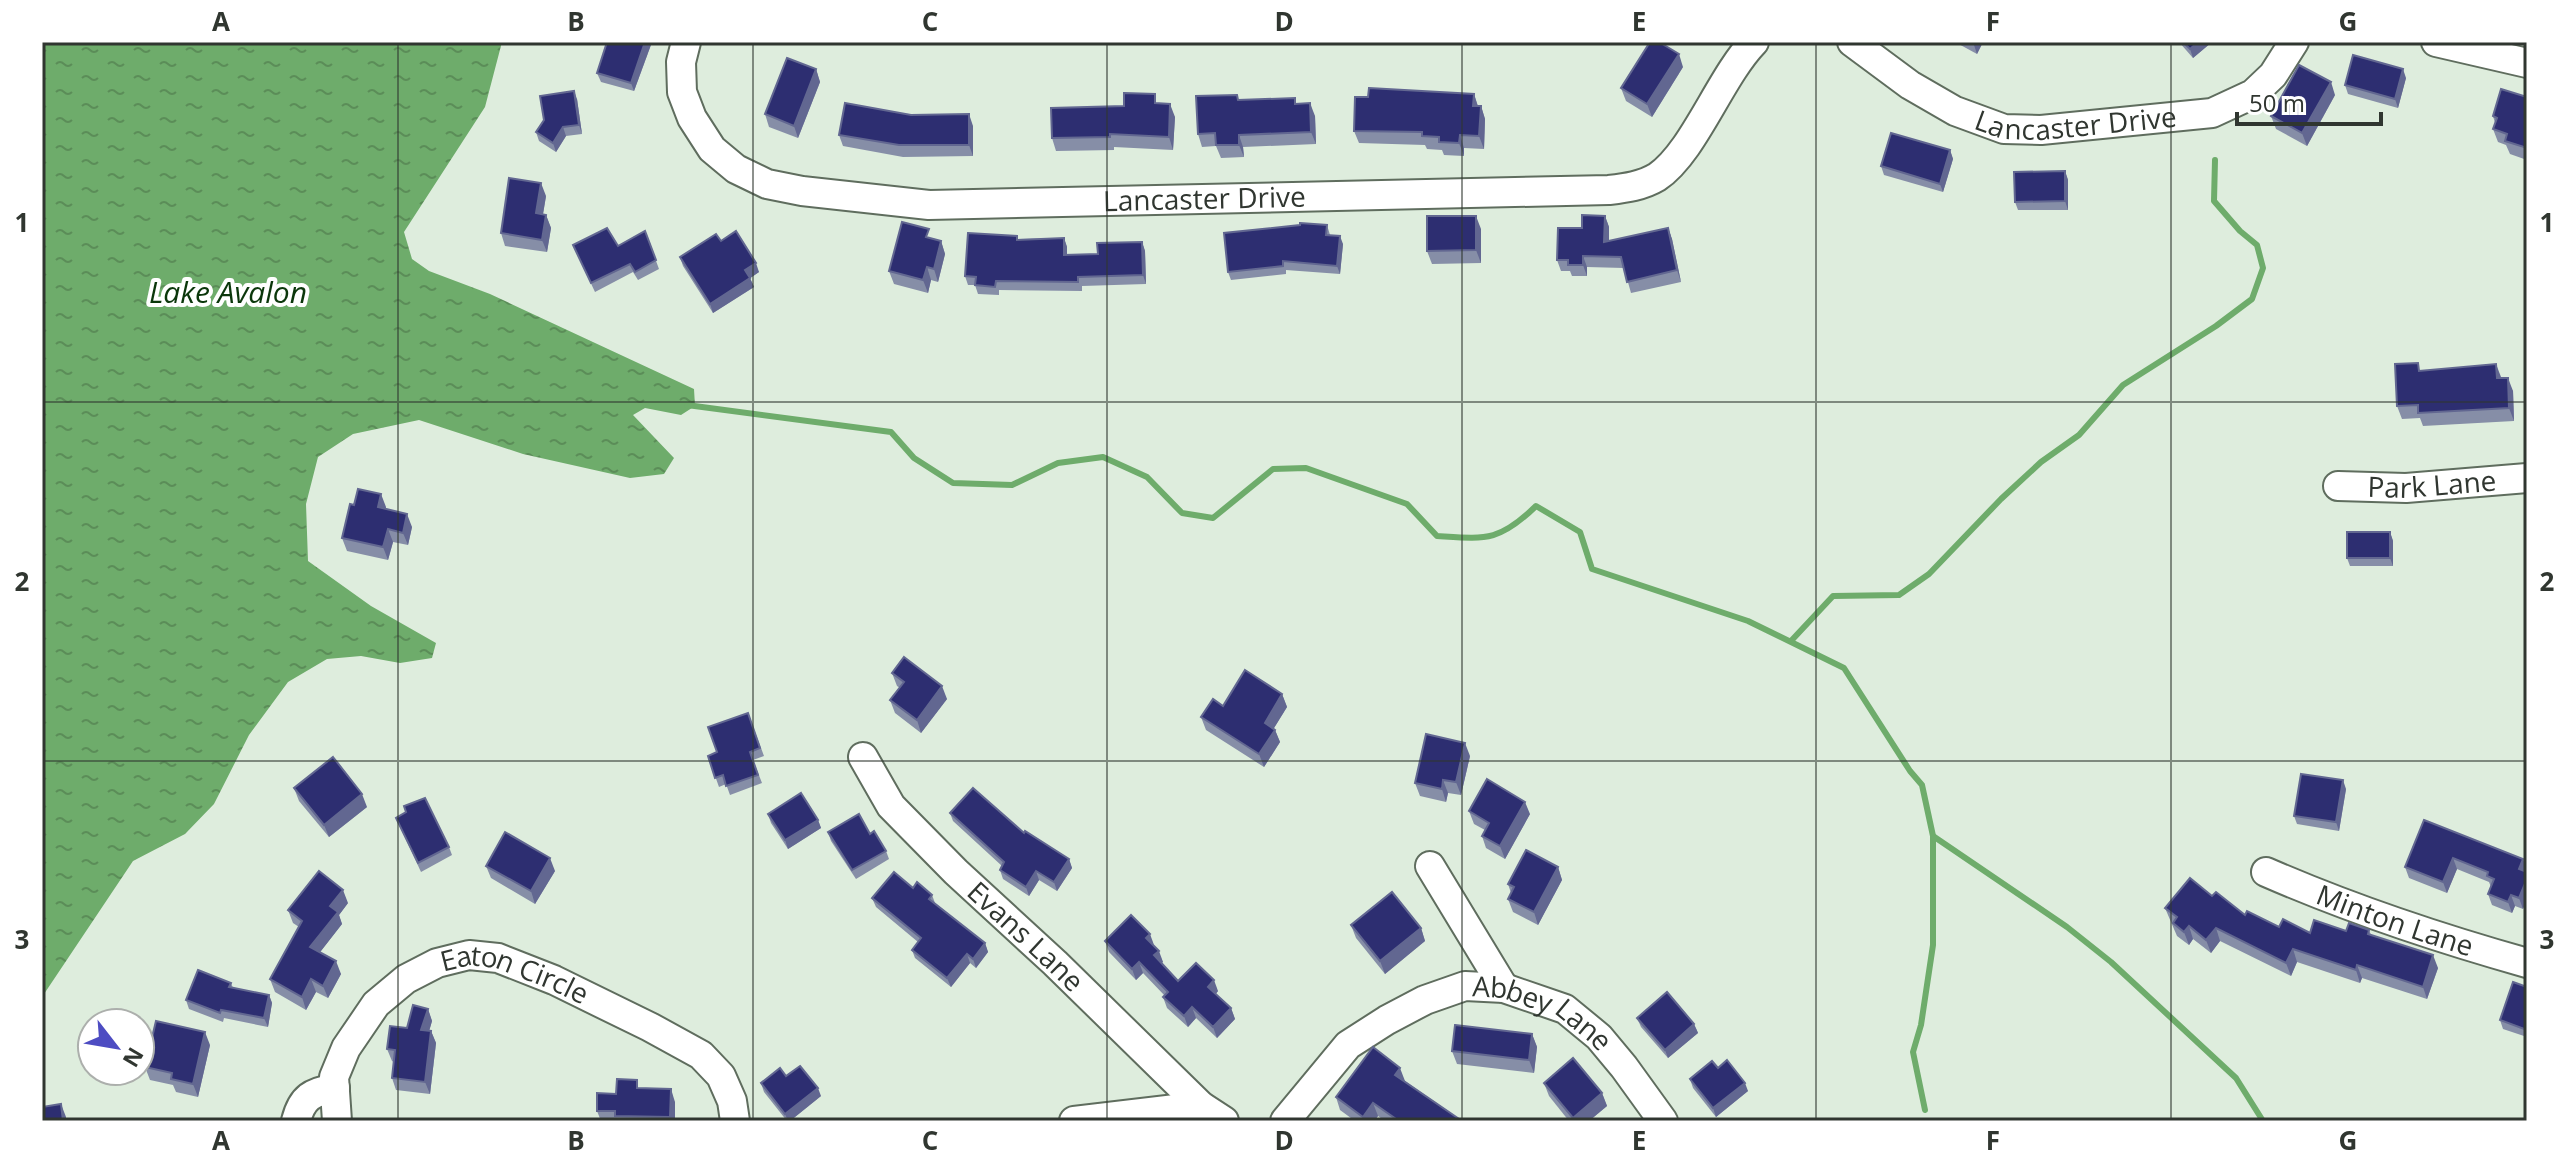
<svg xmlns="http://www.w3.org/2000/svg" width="2569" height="1163" viewBox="0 0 2569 1163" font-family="'Open Sans',sans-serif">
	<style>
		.water { fill: url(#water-ripples) }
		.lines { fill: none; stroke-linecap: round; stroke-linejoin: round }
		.stream { stroke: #6eac6b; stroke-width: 6 }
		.minor-casing { stroke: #5f6d5e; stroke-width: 32 }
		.minor { stroke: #fff; stroke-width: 28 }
		.wall { fill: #868ea7 }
		.shaded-wall { fill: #626791 }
		.building { fill: #2d2e71; stroke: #626791; stroke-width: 2 }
		.grid { fill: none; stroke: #303630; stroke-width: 2; stroke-opacity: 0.55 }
		.labels { text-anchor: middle; stroke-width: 8; stroke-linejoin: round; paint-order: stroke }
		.street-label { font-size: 28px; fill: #303630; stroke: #fff }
		.water-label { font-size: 30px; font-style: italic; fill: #0b370b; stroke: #fff }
		.neatline { fill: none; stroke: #303630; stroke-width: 3 }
		.grid-label { font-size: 26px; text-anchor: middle; font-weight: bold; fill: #303630 }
	</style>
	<defs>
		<pattern id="water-ripples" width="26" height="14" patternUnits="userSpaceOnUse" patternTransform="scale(2)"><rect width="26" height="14" fill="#6eac6b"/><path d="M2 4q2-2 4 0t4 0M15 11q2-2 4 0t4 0" fill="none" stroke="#5b8d58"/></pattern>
	</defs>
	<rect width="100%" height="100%" fill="#deeddd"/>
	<!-- water -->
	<path class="water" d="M42 42H502L485 107 404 232 412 259 429 271 490 294 694 389 695 406 681 415 645 408 633 415 674 458 664 474 630 478 523 454 419 420 353 434 318 457 306 504 308 561 371 606 436 643 432 658 400 663 361 656 327 659 288 682 249 735 214 804 185 834 133 861 42 997Z"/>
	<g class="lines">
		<!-- stream -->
		<g class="stream">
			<path d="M687 405 891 432 914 458 953 483 1012 485 1058 463 1103 457 1147 477 1182 513 1213 518 1273 469 1306 468 1407 504 1437 536C1486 539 1499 542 1536 506L1580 532 1592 569 1748 621 1844 668 1910 771 1922 785 1933 836 2067 927 2111 962 2236 1078 2263 1121"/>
			<path d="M1791 641 1833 596 1899 595 1929 574 2001 499 2041 462 2079 435 2123 385 2216 326 2252 299 2263 268 2257 245 2240 231 2214 201 2215 160"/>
			<path d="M1925 1110 1913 1052 1921 1025 1933 945V836"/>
		</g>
		<defs>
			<g id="minor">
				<path id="s1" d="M686 42 681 62 682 92 692 118 712 149 736 169 767 184 802 191 929 205 1609 190C1626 188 1642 186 1657 177 1694 152 1720 77 1754 42"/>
				<path id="s2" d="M1852 42 1910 85 1955 111 2004 129 2041 130 2212 113 2253 94 2273 75 2294 42"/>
				<path d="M2436 42 2527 63"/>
				<path id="s3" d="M2338 486 2406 488 2527 478"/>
				<path id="s4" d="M863 757 891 806 956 872 1055 963 1201 1106 1224 1121"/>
				<path d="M1430 866 1504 988"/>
				<path id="s5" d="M2266 872C2351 909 2438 938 2527 963"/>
				<path d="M296 1121C302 1097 312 1092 335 1088"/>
				<path id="s6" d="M337 1121 334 1077 346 1048 376 1004 406 979 437 963 469 955 498 958 554 980 650 1027 701 1055 721 1076 732 1101 735 1121"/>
				<path d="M1074 1121 1201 1106"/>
				<path id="s7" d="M1285 1121 1348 1045 1387 1020 1425 1000 1465 986 1504 988 1565 1009 1599 1037 1624 1067 1663 1121"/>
			</g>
		</defs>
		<!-- minor casing -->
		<use href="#minor" class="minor-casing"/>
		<!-- minor -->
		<use href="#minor" class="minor"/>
	</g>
	<!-- wall -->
	<g class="wall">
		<path d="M652 42 634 91 601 82 597 73Z"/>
		<path d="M1955 42H1983L1977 54Z"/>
		<path d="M2179 42H2212L2193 58Z"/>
		<path d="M1683 67 1652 117 1626 101 1621 88Z"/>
		<path d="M816 69 820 82 798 138 769 127 765 114Z"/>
		<path d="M2406 78 2398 108 2348 94 2345 85Z"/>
		<path d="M1474 94 1478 106H1481L1485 119 1484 149 1464 148V156L1444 155 1442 150 1427 149 1425 145 1359 143 1354 131Z"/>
		<path d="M2335 95 2307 146 2276 129 2271 116Z"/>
		<path d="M2527 97V160L2510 154 2506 145 2498 142 2493 129 2495 123 2493 116Z"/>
		<path d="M577 99 582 134 566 136 556 152 539 141 536 132Z"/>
		<path d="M1239 100 1298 104 1315 116 1316 144 1243 147 1244 157 1221 158 1216 146 1202 147 1198 134Z"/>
		<path d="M1158 103 1175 117 1173 150 1114 147V150L1056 151 1052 138 1124 106Z"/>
		<path d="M911 115 973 126V156L903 157 843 146 839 135Z"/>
		<path d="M1950 150 1953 159 1943 192 1884 175 1881 166Z"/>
		<path d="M2065 171 2068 180V210H2018L2015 202Z"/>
		<path d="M546 196 543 214 546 215 551 228 547 252 505 246 501 233Z"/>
		<path d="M1605 216 1609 227V241L1668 228 1672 239 1681 282 1631 293 1624 268 1587 267V276H1572L1570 271H1561L1557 260 1582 228Z"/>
		<path d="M1327 225 1330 235 1343 244 1340 274 1286 270V274L1231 280 1228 272Z"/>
		<path d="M1481 229V263L1432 264 1427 251Z"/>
		<path d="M645 231 659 269 638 280 633 272 595 292 573 245 618 246Z"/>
		<path d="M932 238 941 241 945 254 938 282 931 280 928 293 894 284 889 271Z"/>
		<path d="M1064 238 1067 247V255L1098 254 1142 242 1145 251 1146 284 1082 286V291L999 290V295L978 294 975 285H968L965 276 1018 239Z"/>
		<path d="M721 241 759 272 750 278 754 287 713 313 683 266 680 257Z"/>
		<path d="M2421 371 2501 378 2513 391 2514 421 2423 426 2420 418 2402 419 2397 406Z"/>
		<path d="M354 505 386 507V509L412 527 408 545 393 542 388 560 347 551 342 538Z"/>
		<path d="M2390 532 2393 541V566H2350L2347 558Z"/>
		<path d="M892 673 947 699 921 733 895 713 890 700 900 688 897 686Z"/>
		<path d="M1282 694 1287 707 1274 728 1275 730 1280 742 1264 767 1206 730 1201 717 1223 706Z"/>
		<path d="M748 713 764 756 753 760 762 783 730 795 726 784 719 787 708 756 717 752Z"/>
		<path d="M1470 756 1461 795 1448 793 1446 802 1420 796 1415 783Z"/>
		<path d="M294 788 367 807 329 837 299 801Z"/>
		<path d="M2346 789 2339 831 2297 824 2294 816Z"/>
		<path d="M1469 811 1530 814 1505 859 1486 848 1482 836 1485 830 1474 824Z"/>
		<path d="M950 813 1024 833 1069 859 1072 868 1057 891 1039 880 1029 896 1003 879 1000 870 1002 866 953 821Z"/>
		<path d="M768 814 818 820 821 828 788 849 771 823Z"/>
		<path d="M396 818 449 847 452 855 421 872Z"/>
		<path d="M2424 820 2523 859 2527 872V899L2523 909 2515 906 2512 913 2492 905 2488 894 2491 887 2489 882 2457 869 2447 893 2409 878 2405 867Z"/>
		<path d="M828 832 870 834 886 851 889 859 856 879 831 841Z"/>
		<path d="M486 866 555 871 535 904 491 878Z"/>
		<path d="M1558 867 1562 880 1538 925 1513 912 1508 899 1511 893 1508 884Z"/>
		<path d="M913 888 932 895 935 903 985 943 988 952 976 968 970 963 951 987 915 958 912 950 918 942 876 907 872 898Z"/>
		<path d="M2212 896 2245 915 2279 927 2310 933 2369 930 2371 935 2438 968 2427 999 2362 978 2360 983 2297 962 2291 976 2220 941 2211 953 2193 939 2189 945 2177 936 2165 908Z"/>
		<path d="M348 903 339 915 342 924 320 952 341 974 328 998 316 992 306 1010 275 992 270 979 299 927 293 923 288 910Z"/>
		<path d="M1351 925 1421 928 1425 941 1385 974 1356 938Z"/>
		<path d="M1105 941 1154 946 1163 962 1161 963 1178 981 1218 991 1216 994 1231 1008 1235 1019 1217 1038 1196 1018 1188 1027 1167 1008 1163 997 1165 996 1143 973 1136 980 1109 952Z"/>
		<path d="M231 983 233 988 269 995 272 1003 268 1027 224 1018 223 1022 189 1009 186 1000Z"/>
		<path d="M2527 987V1037L2503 1029 2500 1020Z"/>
		<path d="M428 1009 432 1021 429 1031H431L436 1043 430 1094 396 1090 392 1078 394 1062 392 1061 387 1049Z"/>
		<path d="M1637 1018 1694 1024 1698 1033 1668 1058 1641 1027Z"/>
		<path d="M1532 1034 1537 1047 1534 1073 1457 1064 1452 1051Z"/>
		<path d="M210 1045 198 1097 176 1092 173 1085 150 1080 145 1067Z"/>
		<path d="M1718 1068 1748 1091 1716 1117 1693 1088 1690 1079Z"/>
		<path d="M1405 1081 1462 1121H1385L1378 1116 1374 1121H1355L1340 1110 1336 1097Z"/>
		<path d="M761 1083 821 1096 790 1121H787L764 1092Z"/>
		<path d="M1544 1083 1602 1093 1607 1106 1589 1121H1569L1549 1096Z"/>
		<path d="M640 1088 675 1102V1121H601L597 1111 616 1094Z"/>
	</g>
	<!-- shaded-wall -->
	<g class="shaded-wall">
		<path d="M645 42H652L634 91 631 83Z"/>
		<path d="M1975 42H1983L1977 54 1974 45Z"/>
		<path d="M2198 42H2212L2193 58 2190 49Z"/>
		<path d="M1679 54 1683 67 1652 117 1647 104Z"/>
		<path d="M816 69 820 82 798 138 794 126Z"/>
		<path d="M2403 69 2406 78 2398 108 2395 99Z"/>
		<path d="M2331 82 2335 95 2307 146 2302 133Z"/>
		<path d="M574 91 577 99 582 134 579 125Z"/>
		<path d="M1474 94 1478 107 1473 106Z"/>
		<path d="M1310 103 1315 116 1316 144 1311 132Z"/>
		<path d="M1170 104 1175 117 1173 150 1169 137Z"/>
		<path d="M1481 106 1485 119 1484 149 1479 136Z"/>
		<path d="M969 114 973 126V156L969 145Z"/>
		<path d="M563 127 566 136 556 152 553 143Z"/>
		<path d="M1239 135 1243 147 1244 157 1239 145Z"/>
		<path d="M1460 135 1464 148V156L1459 143Z"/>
		<path d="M1950 150 1953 159 1943 192 1940 184Z"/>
		<path d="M2065 171 2068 180V210L2065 201Z"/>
		<path d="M541 183 546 196 541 226 536 213Z"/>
		<path d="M546 215 551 228 547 252 542 240Z"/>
		<path d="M1476 216 1481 229V263L1476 250Z"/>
		<path d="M1605 216 1609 227V253L1604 242Z"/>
		<path d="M1668 228 1672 239 1681 282 1677 270Z"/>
		<path d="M1340 236 1343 244 1340 274 1337 266Z"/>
		<path d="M1064 238 1067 247V264L1064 255Z"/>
		<path d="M941 241 945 254 938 282 934 269Z"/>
		<path d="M1142 242 1145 251 1146 284 1143 275Z"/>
		<path d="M1583 256 1587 267V276L1583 265Z"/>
		<path d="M756 263 759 272 749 279 745 270Z"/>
		<path d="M927 267 931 280 928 293 923 280Z"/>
		<path d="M750 278 754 287 713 313 710 304Z"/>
		<path d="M2496 364 2501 377 2502 391 2497 378Z"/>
		<path d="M2508 378 2513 391 2514 421 2509 408Z"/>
		<path d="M381 494 386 507 383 520 378 507Z"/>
		<path d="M407 514 412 527 408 545 403 533Z"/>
		<path d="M388 529 393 542 388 560 383 547Z"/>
		<path d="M2390 532 2393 541V566L2390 558Z"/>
		<path d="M942 686 947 699 921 733 917 720Z"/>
		<path d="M1282 694 1287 707 1269 736 1265 723Z"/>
		<path d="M1275 730 1280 742 1264 767 1259 754Z"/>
		<path d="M1465 743 1470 756 1461 795 1456 782Z"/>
		<path d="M1443 780 1448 793 1446 802 1442 789Z"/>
		<path d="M2343 780 2346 789 2339 831 2336 822Z"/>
		<path d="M362 794 367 807 329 837 324 825Z"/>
		<path d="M1525 802 1530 814 1505 859 1500 846Z"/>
		<path d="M818 820 821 828 788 849 785 840Z"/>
		<path d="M550 858 555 871 535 904 531 891Z"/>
		<path d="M2453 858 2457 869 2447 893 2443 882Z"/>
		<path d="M1069 859 1072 868 1057 891 1054 882Z"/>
		<path d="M2523 859 2527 870 2523 880 2519 869Z"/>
		<path d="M1558 867 1562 880 1538 925 1534 912Z"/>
		<path d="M1036 871 1039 880 1029 896 1026 887Z"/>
		<path d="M2527 879V899L2523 909 2519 898Z"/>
		<path d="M343 890 348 903 339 915 342 924 314 960 310 947 330 906Z"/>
		<path d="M2511 895 2515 906 2512 913 2508 902Z"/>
		<path d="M2189 926 2193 939 2189 945 2184 932Z"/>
		<path d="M1421 928 1425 941 1385 974 1380 961Z"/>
		<path d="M2216 928 2220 941 2211 953 2206 940Z"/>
		<path d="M1150 934 1154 945 1146 938Z"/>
		<path d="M985 943 988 952 976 968 973 959Z"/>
		<path d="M2293 949 2297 962 2291 976 2286 963Z"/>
		<path d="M1159 951 1163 962 1158 966 1154 955Z"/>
		<path d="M967 954 970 963 951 987 947 978Z"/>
		<path d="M2433 955 2438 968 2427 999 2423 987Z"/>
		<path d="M336 961 341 974 328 998 323 986Z"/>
		<path d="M1139 962 1143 973 1136 980 1132 969Z"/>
		<path d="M2357 965 2362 978 2360 983 2356 970Z"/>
		<path d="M311 979 316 992 306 1010 302 997Z"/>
		<path d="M1214 980 1218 991 1212 998 1208 987Z"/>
		<path d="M269 995 272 1003 268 1027 264 1018Z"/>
		<path d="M1192 1007 1196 1018 1188 1027 1184 1016Z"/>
		<path d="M1231 1008 1235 1019 1217 1038 1213 1027Z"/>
		<path d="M428 1009 432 1021 426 1042 421 1030Z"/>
		<path d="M1694 1024 1698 1033 1668 1058 1665 1050Z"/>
		<path d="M431 1031 436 1043 430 1094 425 1082Z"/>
		<path d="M205 1032 210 1045 198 1097 193 1084Z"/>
		<path d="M1532 1034 1537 1047 1534 1073 1529 1060Z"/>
		<path d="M1400 1068 1405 1081 1400 1088 1395 1075Z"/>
		<path d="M1745 1083 1748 1091 1716 1117 1713 1108Z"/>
		<path d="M818 1088 821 1096 790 1121H788L785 1114Z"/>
		<path d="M671 1089 675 1102V1121H672L670 1117Z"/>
		<path d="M1602 1093 1607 1106 1589 1121H1574L1573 1118Z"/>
		<path d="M1373 1103 1378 1116 1374 1121H1364L1363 1117Z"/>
		<path d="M61 1104 66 1117V1121H63Z"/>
	</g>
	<!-- building -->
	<g class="building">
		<path d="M607 42H645L631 83 597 73Z"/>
		<path d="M1650 42H1659L1679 54 1647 104 1621 88Z"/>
		<path d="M2183 42H2198L2190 49Z"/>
		<path d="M2353 55 2403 69 2395 99 2345 85Z"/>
		<path d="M787 58 816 69 794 126 765 114Z"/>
		<path d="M2299 65 2331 82 2302 133 2271 116Z"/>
		<path d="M1369 88 1474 94 1473 106H1481L1479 136 1460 135 1459 143 1439 142V137L1422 136V132L1354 131 1355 97H1368Z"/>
		<path d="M2501 89 2527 97V148L2505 141 2507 134 2493 129 2497 118 2493 116Z"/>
		<path d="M574 91 579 125 563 127 553 143 536 132 544 120 540 96Z"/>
		<path d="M1124 93 1155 94V103L1170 104 1169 137 1110 134V137L1052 138 1051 108 1124 106Z"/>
		<path d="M1237 95 1238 100 1295 98V104L1310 103 1311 132 1239 135V145H1216L1215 133 1198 134 1196 96Z"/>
		<path d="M845 103 911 115 969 114V145H899L839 135Z"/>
		<path d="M1891 133 1950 150 1940 184 1881 166Z"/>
		<path d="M2065 171V201L2015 202 2014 172Z"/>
		<path d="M509 178 541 183 536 213 546 215 542 240 501 233Z"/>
		<path d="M1582 215 1605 216 1604 242 1668 228 1677 270 1627 282 1621 257 1583 256V265H1568V260H1557L1558 228H1582Z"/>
		<path d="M1427 216H1476V250L1427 251Z"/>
		<path d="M902 222 929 229 926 237 941 241 934 269 927 267 923 280 889 271Z"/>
		<path d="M1300 223 1327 225 1326 235 1340 236 1337 266 1283 261V266L1228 272 1224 233 1300 225Z"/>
		<path d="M607 228 618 246 645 231 656 260 635 272 630 264 591 283 573 245Z"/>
		<path d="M736 231 756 263 745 270 750 278 710 304 680 257 716 234 721 241Z"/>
		<path d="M968 233 1017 236V240L1064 238V255L1098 254 1097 243 1142 242 1143 275 1078 277V282L996 281 995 287 975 285 976 277 965 276Z"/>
		<path d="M2418 363 2419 371 2496 364 2497 378H2508L2509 408 2418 413V405L2397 406 2395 364Z"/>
		<path d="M358 489 381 494 378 507 407 514 403 533 388 529 383 547 342 538 350 504 354 505Z"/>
		<rect x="2347" y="532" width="43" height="26"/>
		<path d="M904 657 942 686 917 720 890 700 904 682 892 673Z"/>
		<path d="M1245 670 1282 694 1265 723 1275 730 1259 754 1201 717 1213 699 1223 706Z"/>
		<path d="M748 713 760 748 750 752 758 775 726 786 723 775 715 778 708 756 717 752 708 727Z"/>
		<path d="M1426 734 1465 743 1456 782 1443 780 1442 789 1415 783Z"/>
		<path d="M333 757 362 794 324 825 294 788Z"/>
		<path d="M2301 774 2343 780 2336 822 2294 816Z"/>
		<path d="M1487 779 1525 802 1500 846 1482 836 1489 823 1469 811Z"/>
		<path d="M973 788 1024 833 1025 831 1069 859 1054 882 1036 871 1026 887 1000 870 1004 862 950 813Z"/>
		<path d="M801 793 818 820 785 840 768 814Z"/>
		<path d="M425 798 449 847 418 863 396 818 406 812 404 806Z"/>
		<path d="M859 814 870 834 874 831 886 851 852 870 828 832Z"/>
		<path d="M2424 820 2523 859 2519 869 2527 872V879L2519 898 2511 895 2508 902 2488 894 2494 879 2487 876 2488 872 2453 858 2443 882 2405 867Z"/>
		<path d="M505 832 550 858 531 891 486 866Z"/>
		<path d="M1526 850 1558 867 1534 912 1508 899 1514 887 1508 884Z"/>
		<path d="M319 871 343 890 330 906 338 912 310 947 336 961 323 986 311 979 302 997 270 979 302 921 288 910Z"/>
		<path d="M894 872 913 888 917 882 932 895 929 899 985 943 973 959 967 954 947 978 912 950 921 938 872 898Z"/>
		<path d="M2190 878 2212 896 2216 892 2245 915 2247 911 2279 927 2283 919 2310 933 2314 920 2346 931 2349 923 2369 930 2368 934 2433 955 2423 987 2357 965 2356 970 2293 949 2286 963 2216 928 2206 940 2189 926 2184 932 2173 923 2177 917 2165 908Z"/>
		<path d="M1392 892 1421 928 1380 961 1351 925Z"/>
		<path d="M1131 915 1150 934 1146 938 1159 951 1154 955 1178 981 1196 963 1214 980 1208 987 1231 1008 1213 1027 1192 1007 1184 1016 1163 997 1168 992 1139 962 1132 969 1105 941Z"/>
		<path d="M198 970 231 983 229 987 269 995 264 1018 221 1010 220 1013 186 1000Z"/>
		<path d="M2513 982 2527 987V1030L2500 1020Z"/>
		<path d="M1667 992 1694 1024 1665 1050 1637 1018Z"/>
		<path d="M413 1005 428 1009 421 1030 431 1031 425 1082 392 1078 395 1050 387 1049 390 1026 407 1028Z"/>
		<path d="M156 1021 205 1032 193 1084 171 1079 172 1073 145 1067Z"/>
		<path d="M1455 1025 1532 1034 1529 1060 1452 1051Z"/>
		<path d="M1373 1047 1400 1068 1395 1075 1462 1121H1399L1373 1103 1363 1117 1336 1097Z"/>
		<path d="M1573 1058 1602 1093 1573 1118 1544 1083Z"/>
		<path d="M1727 1060 1745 1083 1713 1108 1690 1079 1712 1061 1718 1068Z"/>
		<path d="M800 1066 818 1088 785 1114 761 1083 780 1068 786 1076Z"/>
		<path d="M617 1079 637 1080V1088L671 1089 670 1117 615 1116V1111H597V1093L616 1094Z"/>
		<path d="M61 1104 63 1121H42V1107Z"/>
	</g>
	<!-- grid -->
	<path class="grid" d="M398 42V1121M753 42V1121M1107 42V1121M1462 42V1121M1816 42V1121M2171 42V1121M42 402H2527M42 761H2527"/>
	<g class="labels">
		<!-- street labels -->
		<g class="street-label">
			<text dy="10" stroke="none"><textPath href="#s2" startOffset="248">Lancaster Drive</textPath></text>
			<text dy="10" stroke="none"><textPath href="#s1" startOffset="620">Lancaster Drive</textPath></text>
			<text dy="10" stroke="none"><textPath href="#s3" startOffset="94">Park Lane</textPath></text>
			<text dy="10" stroke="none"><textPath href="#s5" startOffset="138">Minton Lane</textPath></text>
			<text dy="10" stroke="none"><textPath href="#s4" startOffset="244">Evans Lane</textPath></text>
			<text dy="10" stroke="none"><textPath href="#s6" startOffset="284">Eaton Circle</textPath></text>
			<text dy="10" stroke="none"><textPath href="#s7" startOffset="314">Abbey Lane</textPath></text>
		</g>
		<!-- water labels -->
		<g class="water-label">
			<text x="228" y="303">Lake Avalon</text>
		</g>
	</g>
	<!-- border -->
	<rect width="2569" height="1163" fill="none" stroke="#ffffff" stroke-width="88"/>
	<!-- north arrow -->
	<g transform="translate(116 1047) rotate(121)"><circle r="38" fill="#ffffff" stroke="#acafac" stroke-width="2"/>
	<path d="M0-6L14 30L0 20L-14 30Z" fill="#4d4cc2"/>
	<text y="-12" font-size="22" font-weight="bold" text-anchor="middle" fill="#303630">N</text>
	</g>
	<!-- scale -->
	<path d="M2237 112v12h144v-12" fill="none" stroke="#303630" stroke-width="4"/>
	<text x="2249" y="112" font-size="24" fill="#303630" stroke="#ffffff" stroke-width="6" paint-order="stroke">50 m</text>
	<rect x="44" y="44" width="2481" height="1075" class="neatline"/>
	<g class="grid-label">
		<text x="221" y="31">A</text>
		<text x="576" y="31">B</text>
		<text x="930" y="31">C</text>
		<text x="1284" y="31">D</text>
		<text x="1639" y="31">E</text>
		<text x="1993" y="31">F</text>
		<text x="2348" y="31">G</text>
		<text x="22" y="232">1</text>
		<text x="2547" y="232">1</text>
		<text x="22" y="591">2</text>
		<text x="2547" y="591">2</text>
		<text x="22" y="949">3</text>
		<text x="2547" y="949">3</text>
		<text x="221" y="1150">A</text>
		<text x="576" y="1150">B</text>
		<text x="930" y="1150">C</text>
		<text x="1284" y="1150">D</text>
		<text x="1639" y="1150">E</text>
		<text x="1993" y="1150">F</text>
		<text x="2348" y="1150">G</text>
	</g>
</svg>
